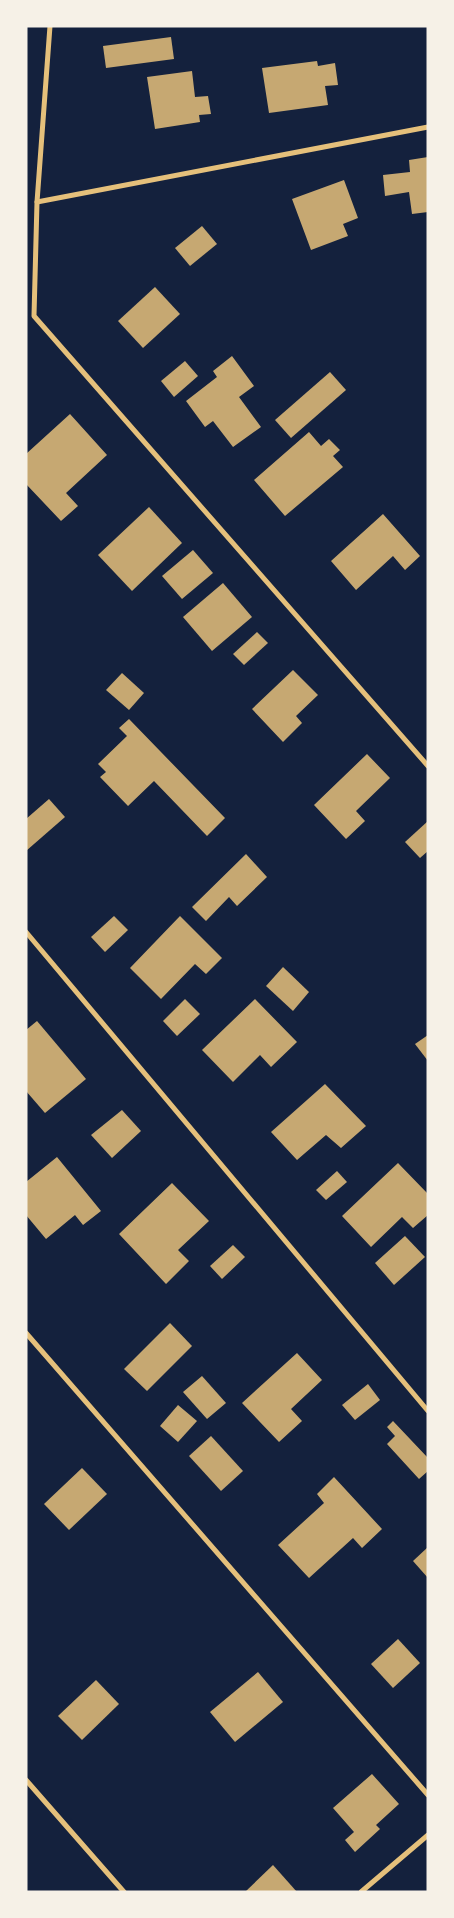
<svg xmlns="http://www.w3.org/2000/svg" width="454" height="1918" viewBox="0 0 454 1918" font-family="'Sofia Sans Condensed',sans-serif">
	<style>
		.building { fill: #c6a872 }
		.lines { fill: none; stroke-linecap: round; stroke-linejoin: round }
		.minor { stroke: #e5c07b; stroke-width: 5 }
	</style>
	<rect width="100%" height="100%" fill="#14213d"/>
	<!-- building -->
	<g class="building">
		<path d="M171 37 174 59 106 68 103 46Z"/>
		<path d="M317 61 318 66 335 63 338 85 325 86 328 105 269 113 262 68Z"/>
		<path d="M192 71 195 97 208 96 211 114 199 115 200 122 155 129 147 77Z"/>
		<path d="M428 157V212L412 214 409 192 385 196 383 175 410 172 409 160Z"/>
		<path d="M344 180 358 218 343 224 348 236 311 250 292 199Z"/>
		<path d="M202 226 217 244 190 266 175 248Z"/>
		<path d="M155 287 180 314 143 348 118 321Z"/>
		<path d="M232 356 254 386 239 397 261 427 233 447 213 421 205 427 186 401 217 377 213 371Z"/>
		<path d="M185 361 198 376 174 397 161 381Z"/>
		<path d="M330 372 346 390 291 438 275 420Z"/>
		<path d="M70 414 107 455 66 493 78 506 61 521 26 484V454Z"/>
		<path d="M309 432 321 446 329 439 340 450 333 456 343 467 285 516 254 480Z"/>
		<path d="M149 507 182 543 132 591 98 555Z"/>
		<path d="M383 514 420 556 405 570 393 556 356 590 331 561Z"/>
		<path d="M193 550 213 573 182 599 162 576Z"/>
		<path d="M223 583 252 617 212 651 183 617Z"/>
		<path d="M257 632 268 643 244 665 233 654Z"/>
		<path d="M293 670 318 695 296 716 302 723 283 742 252 709Z"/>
		<path d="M122 673 144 693 129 710 106 690Z"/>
		<path d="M129 719 225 818 207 836 154 781 128 806 100 777 106 772 98 764 127 736 119 728Z"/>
		<path d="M367 754 390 778 356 811 365 821 346 839 314 805Z"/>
		<path d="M49 799 65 817 26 851V819Z"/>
		<path d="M428 821V851L420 858 405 842Z"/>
		<path d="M246 854 267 877 237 906 229 897 206 921 192 907Z"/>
		<path d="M114 916 128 930 105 952 91 937Z"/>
		<path d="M180 916 222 958 206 974 195 964 161 999 130 968Z"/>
		<path d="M283 967 309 992 293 1011 266 986Z"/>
		<path d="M185 999 200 1014 177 1036 163 1021Z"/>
		<path d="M255 999 297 1042 271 1067 260 1055 233 1082 202 1050Z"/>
		<path d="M37 1021 86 1079 45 1113 26 1091V1030Z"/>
		<path d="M428 1035V1061L415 1044Z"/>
		<path d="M325 1084 366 1126 341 1148 326 1135 297 1160 271 1132Z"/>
		<path d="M122 1110 141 1131 112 1158 91 1135Z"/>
		<path d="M57 1157 101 1211 83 1225 75 1215 46 1239 26 1215V1182Z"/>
		<path d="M398 1163 428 1194V1215L413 1228 402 1217 371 1247 342 1216Z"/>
		<path d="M337 1171 347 1182 326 1200 316 1190Z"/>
		<path d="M172 1183 209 1221 178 1250 189 1261 166 1284 119 1234Z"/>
		<path d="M405 1236 425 1257 394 1285 375 1263Z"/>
		<path d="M233 1245 245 1257 222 1279 210 1266Z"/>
		<path d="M170 1323 192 1346 147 1391 124 1369Z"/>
		<path d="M297 1353 322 1380 291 1409 302 1421 279 1442 242 1403Z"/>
		<path d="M202 1376 226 1403 207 1419 183 1392Z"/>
		<path d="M368 1384 380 1400 355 1420 342 1405Z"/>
		<path d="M178 1405 197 1421 178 1442 160 1426Z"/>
		<path d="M393 1421 428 1458V1471L419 1479 387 1444 395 1436 387 1427Z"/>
		<path d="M211 1436 243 1471 221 1491 189 1456Z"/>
		<path d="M82 1468 107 1494 69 1530 44 1504Z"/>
		<path d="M334 1477 382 1529 362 1548 353 1538 309 1578 278 1545 324 1503 317 1494Z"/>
		<path d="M428 1547V1578L413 1561Z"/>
		<path d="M398 1639 420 1663 393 1688 371 1664Z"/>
		<path d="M258 1672 283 1702 235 1742 210 1712Z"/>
		<path d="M96 1680 119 1704 82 1740 58 1716Z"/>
		<path d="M372 1774 399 1804 376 1825 380 1829 355 1852 345 1840 354 1832 333 1808Z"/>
		<path d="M273 1865 297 1892H245Z"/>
	</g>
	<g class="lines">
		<!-- minor -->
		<g class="minor">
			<path d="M50 26 37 202 34 316 428 766"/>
			<path d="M37 202 428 127"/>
			<path d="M26 932 428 1411"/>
			<path d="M26 1333 428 1795"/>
			<path d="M26 1780 124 1892"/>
			<path d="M361 1892 428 1835"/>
		</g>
	</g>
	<!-- border -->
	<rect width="454" height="1918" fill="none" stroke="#f6f1e7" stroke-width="55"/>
</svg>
